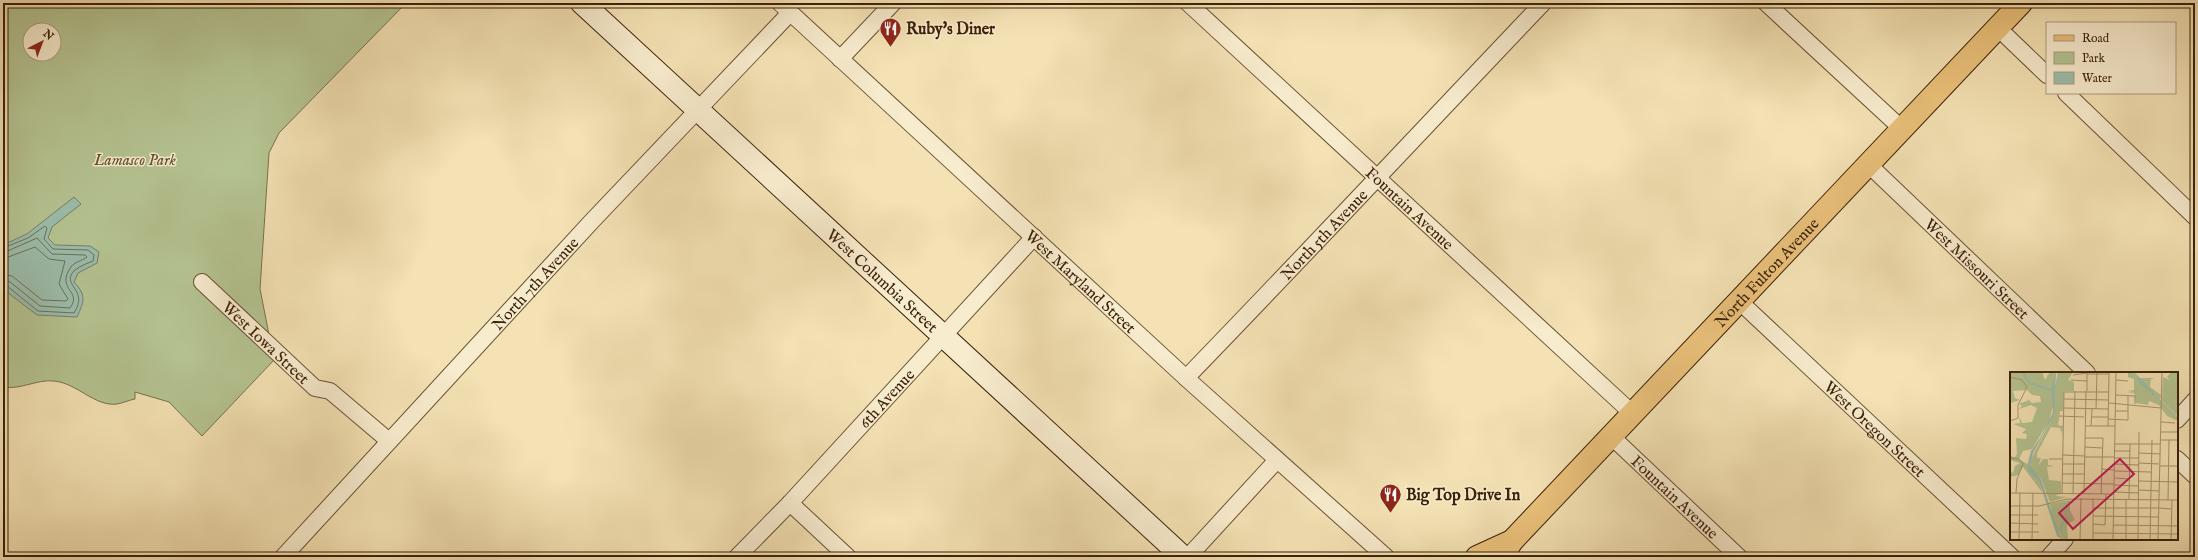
<svg xmlns="http://www.w3.org/2000/svg" width="2198" height="560" viewBox="0 0 2198 560" font-family="'IM FELL English',serif">
	<style>
		.green { fill: #b5c492; stroke: #78724d; fill-rule: evenodd }
		.water { fill: #9cbead; stroke: #767f6b }
		.lines { fill: none; stroke-linecap: round; stroke-linejoin: round }
		.shore { stroke: #6c705a; stroke-width: 1 }
		.street-casing { stroke: #6a5133; stroke-width: 18 }
		.secondary-casing { stroke: #3c2108; stroke-width: 24 }
		.primary-casing { stroke: #3c2108; stroke-width: 24 }
		.street { stroke: #f8ecce; stroke-width: 16 }
		.secondary { stroke: #f8ecce; stroke-width: 22 }
		.primary { stroke: #eac17a; stroke-width: 22 }
		.labels { text-anchor: middle; stroke-width: 3; stroke-linejoin: round; paint-order: stroke }
		.poi-label { font-size: 16px; font-weight: bold; fill: #3c2108; stroke: #f8ecce; text-anchor: start }
		.park-label { font-size: 16px; font-style: italic; fill: #605231; stroke: #f8ecce }
		.street-label { font-size: 16px; fill: #3c2108; stroke: #f8ecce }
		.inset-river { fill: none; stroke: #9cbead; stroke-width: 2 }
		.inset-road { fill: none; stroke: #aa956f; stroke-width: 1 }
		.view { fill: #c2185b; fill-opacity: 0.15; stroke: #c2185b; stroke-width: 2 }
		.inset-edge { fill: none; stroke: #3c2108; stroke-width: 2 }
	</style>
	<rect width="100%" height="100%" fill="#f4e2b4"/>
	<filter id="stains"><feTurbulence type="fractalNoise" baseFrequency=".005" numOctaves="4"/><feColorMatrix values="0 0 0 0 .2 0 0 0 0 .09 0 0 0 0 .02 0 0 0 .5 -.17"/></filter>
	<radialGradient id="worn" r=".72"><stop offset=".6" stop-color="#630" stop-opacity="0"/><stop offset="1" stop-color="#630" stop-opacity=".3"/></radialGradient>
	<!-- green -->
	<path class="green" d="M3 3H406L279 133 269 153 260 289 274 360 202 436 169 402 135 392V399C129 400 123 403 117 404 95 407 77 383 54 381 37 379 21 390 3 387ZM30 30H54V54H30Z"/>
	<!-- water -->
	<path class="water" d="M74 197 81 204 52 227 48 238 55 245 90 246 99 252 97 263 78 273 74 282C87 296 84 301 77 317L37 315 3 289V245L27 234Z"/>
	<g class="lines">
		<!-- shore -->
		<g class="shore">
			<path d="M3 248 28 238 45 226 47 228 44 239 53 249 88 250 94 255 93 261C88 263 80 266 75 270 59 285 90 289 74 313L38 311 7 286 3 285"/>
			<path d="M3 253 37 238 52 254 85 255 87 257C82 261 74 262 71 267 55 289 83 291 70 308L40 306 10 282 3 280"/>
			<path d="M3 259 35 247 49 259 65 261 59 284 68 299 66 301 42 300 12 276 3 274"/>
		</g>
		<defs>
			<g id="street">
				<path id="s1" d="M780 3 1186 378 1386 557"/>
				<path id="s2" d="M1188 3 1632 413"/>
				<path d="M1766 3 1901 128"/>
				<path d="M1998 28 2047 75"/>
				<path d="M840 59 893 3"/>
				<path d="M2066 93 2195 217"/>
				<path id="s3" d="M1868 164 2087 373"/>
				<path id="s4" d="M202 282 315 388 330 391 389 441"/>
				<path id="s5" d="M1738 300 2012 557"/>
				<path id="s6" d="M1186 378C1306 254 1424 128 1543 3"/>
				<path d="M2177 420 2195 400"/>
				<path id="s7" d="M1612 437 1739 557"/>
				<path d="M2177 459 2195 476"/>
				<path d="M790 503 848 557"/>
				<path id="s8" d="M283 557 592 221 790 13"/>
				<path id="s9" d="M737 557 790 503 1034 237"/>
				<path d="M1188 557 1277 460"/>
				<path d="M2049 557 2065 539"/>
			</g>
			<g id="secondary">
				<path id="s10" d="M582 3 1183 557"/>
			</g>
			<g id="primary">
				<path d="M1477 557 1512 541"/>
				<path id="s11" d="M1502 557 1512 541 2021 3"/>
			</g>
		</defs>
		<!-- street casing -->
		<use href="#street" class="street-casing"/>
		<!-- secondary casing -->
		<use href="#secondary" class="secondary-casing"/>
		<!-- primary casing -->
		<use href="#primary" class="primary-casing"/>
		<!-- street -->
		<use href="#street" class="street"/>
		<!-- secondary -->
		<use href="#secondary" class="secondary"/>
		<!-- primary -->
		<use href="#primary" class="primary"/>
	</g>
	<!-- icons -->
	<defs>
		<symbol id="restaurant-pin" viewBox="-11 -11 22 30"><path d="M0 17L-7.5 6A9.5 9.5 0 1 1 7.5 6Z" fill="#8f2418" stroke="#f8ecce"/><path d="M-5-6h1v4h1v-4h1v4h1v-4h1v5L-1.5 .5V6h-2V.5L-5-1ZM5-6V6H3V1.5H1.5Q1.5-4 5-6Z" fill="#fff"/></symbol>
	</defs>
	<g fill-rule="evenodd">
		<use href="#restaurant-pin" x="878" y="16" width="25" height="34"/>
		<use href="#restaurant-pin" x="1378" y="482" width="25" height="34"/>
	</g>
	<g class="labels">
		<!-- poi labels -->
		<g class="poi-label">
			<text x="906" y="34">Ruby's Diner</text>
			<text x="1406" y="500">Big Top Drive In</text>
		</g>
		<!-- park labels -->
		<g class="park-label">
			<text x="135" y="165">Lamasco Park</text>
		</g>
		<!-- street labels -->
		<g class="street-label">
			<text dy="6" stroke="none"><textPath href="#s2" startOffset="302">Fountain Avenue</textPath></text>
			<text dy="6" stroke="none"><textPath href="#s6" startOffset="199">North 5th Avenue</textPath></text>
			<text dy="6" stroke="none"><textPath href="#s3" startOffset="151">West Missouri Street</textPath></text>
			<text dy="6" stroke="none"><textPath href="#s11" startOffset="389">North Fulton Avenue</textPath></text>
			<text dy="6" stroke="none"><textPath href="#s10" startOffset="409">West Columbia Street</textPath></text>
			<text dy="6" stroke="none"><textPath href="#s1" startOffset="410">West Maryland Street</textPath></text>
			<text dy="6" stroke="none"><textPath href="#s8" startOffset="372">North 7th Avenue</textPath></text>
			<text dy="6" stroke="none"><textPath href="#s4" startOffset="88">West Iowa Street</textPath></text>
			<text dy="6" stroke="none"><textPath href="#s9" startOffset="218">6th Avenue</textPath></text>
			<text dy="6" stroke="none"><textPath href="#s5" startOffset="188">West Oregon Street</textPath></text>
			<text dy="6" stroke="none"><textPath href="#s7" startOffset="87">Fountain Avenue</textPath></text>
		</g>
	</g>
	<!-- overview -->
	<g transform="translate(2010 372)">
		<rect width="168" height="168" fill="#f4e2b4"/>
		<path d="M0 0H32L35 8 40 0H46L42 21 43 34 39 49 22 77 13 79 9 87 17 92 19 101 29 109 32 120 13 95 8 103 0 105V99L3 101 5 94 10 91 0 88V84L5 85 7 82 6 66 16 67 17 62 12 61 16 57 3 52 10 51 9 44 12 51 22 50 27 36 21 33 9 37 12 34 9 32 19 28 22 31 31 30 30 24 22 23 17 18 3 19 5 26 10 28 1 31ZM48 0H63L58 8 64 10V19H54L53 39H50L48 53 53 54 52 62 50 56 41 55 27 81V86H31L28 94 33 87H38V93L44 94 37 95 39 108 51 109V121L45 124 57 125 40 130 31 107 21 98 20 89 44 43V18ZM118 0H124L130 11 153 31 161 42 168 44V49L157 44 149 33 139 29 138 33 126 31 124 21 117 20 124 19 118 18H124V7L118 5ZM126 0 130 6H145L141 7 140 15 151 23 150 27 132 11ZM161 0H168V42H165L152 29 153 5 160 8 157 5ZM60 128V138L65 148 57 152 58 168H53L45 153 40 132Z" fill="#b5c492"/>
		<path d="M46 0 44 43 23 81 20 93 31 108 49 161 52 159 50 157V153L56 145 58 146 51 155 53 159 49 162 53 168 47 164 29 109 19 101 17 94 21 79 31 65 43 40 41 17ZM124 0 163 41 168 44 161 42 153 31 129 11Z" fill="#9cbead"/>
		<path class="inset-river" d="M12 0 20 11 41 18"/>
		<path class="inset-road" d="M77 2H99M63 3 77 1M0 5 12 8 17 15 8 33V46L0 49M61 8 77 9M106 8 118 9M77 19V1M106 23 125 24V32M54 27 99 28M99 31 151 36M54 36 98 37M86 37 87 0M105 39H118M49 44 74 45M81 45H98M98 47 118 48V24M151 50 165 51M76 54H105M81 54 82 37M98 54 99 0M151 60H168M75 66H93L91 122M151 68H168M105 72H150M75 75 92 76M105 79H120M129 81 150 82M52 83 75 84M75 85H104M0 86 9 87 13 92 7 107 6 121M105 86H129M39 87H52M129 91 149 92M52 92H74M105 92 129 93M150 94H168M92 97 104 98M105 99 141 100M52 102H74M105 106 119 107M129 109 168 110M52 111 104 112M104 113 129 114M129 118 149 119M105 120 129 121M0 121 103 122M52 122 54 20H99M63 122 65 19M74 122 76 19M119 127 120 72M158 128 159 68M0 134H29L57 127 168 128M83 136H148M149 136 161 137M0 143H28M83 144 148 145M0 151 28 152M83 152 95 153 96 122M103 153 168 154M0 160H29M83 161 168 162M9 168 10 121M22 168 23 121M70 168 71 126M83 168V126M103 168 106 0M116 168V128M128 168 129 60M140 168 142 68M148 168 152 0M161 168 162 128"/>
		<path class="view" d="M110 87 124 102 63 157 49 141Z"/>
		<rect width="168" height="168" class="inset-edge"/>
	</g>
	<!-- margin -->
	<rect width="2198" height="560" fill="none" stroke="#f4e2b4" stroke-width="16"/>
	<rect x="4" y="4" width="2190" height="552" fill="none" stroke="#3c2108" stroke-width="2"/>
	<rect x="8" y="8" width="2182" height="544" fill="none" stroke="#3c2108"/>
	<!-- legend -->
	<rect x="2046" y="22" width="130" height="72" fill="#f8ecce" stroke="#ad9b7f"/>
	<rect x="2054" y="35" width="20" height="6" fill="#eac17a" stroke="#ad9b7f"/>
	<text x="2082" y="42" font-size="12" fill="#3c2108">Road</text>
	<rect x="2054" y="52" width="20" height="12" fill="#b5c492" stroke="#ad9b7f"/>
	<text x="2082" y="62" font-size="12" fill="#3c2108">Park</text>
	<rect x="2054" y="72" width="20" height="12" fill="#9cbead" stroke="#ad9b7f"/>
	<text x="2082" y="82" font-size="12" fill="#3c2108">Water</text>
	<!-- north arrow -->
	<g transform="translate(42 42) rotate(42)"><circle r="19" fill="#f8ecce" stroke="#ad9b7f"/>
	<path d="M0-3L7 15L0 10L-7 15Z" fill="#8f2418"/>
	<text y="-6" font-size="11" font-weight="bold" text-anchor="middle" fill="#3c2108">N</text>
	</g>
	<rect width="100%" height="100%" filter="url(#stains)"/>
	<rect width="100%" height="100%" fill="url(#worn)"/>
</svg>
